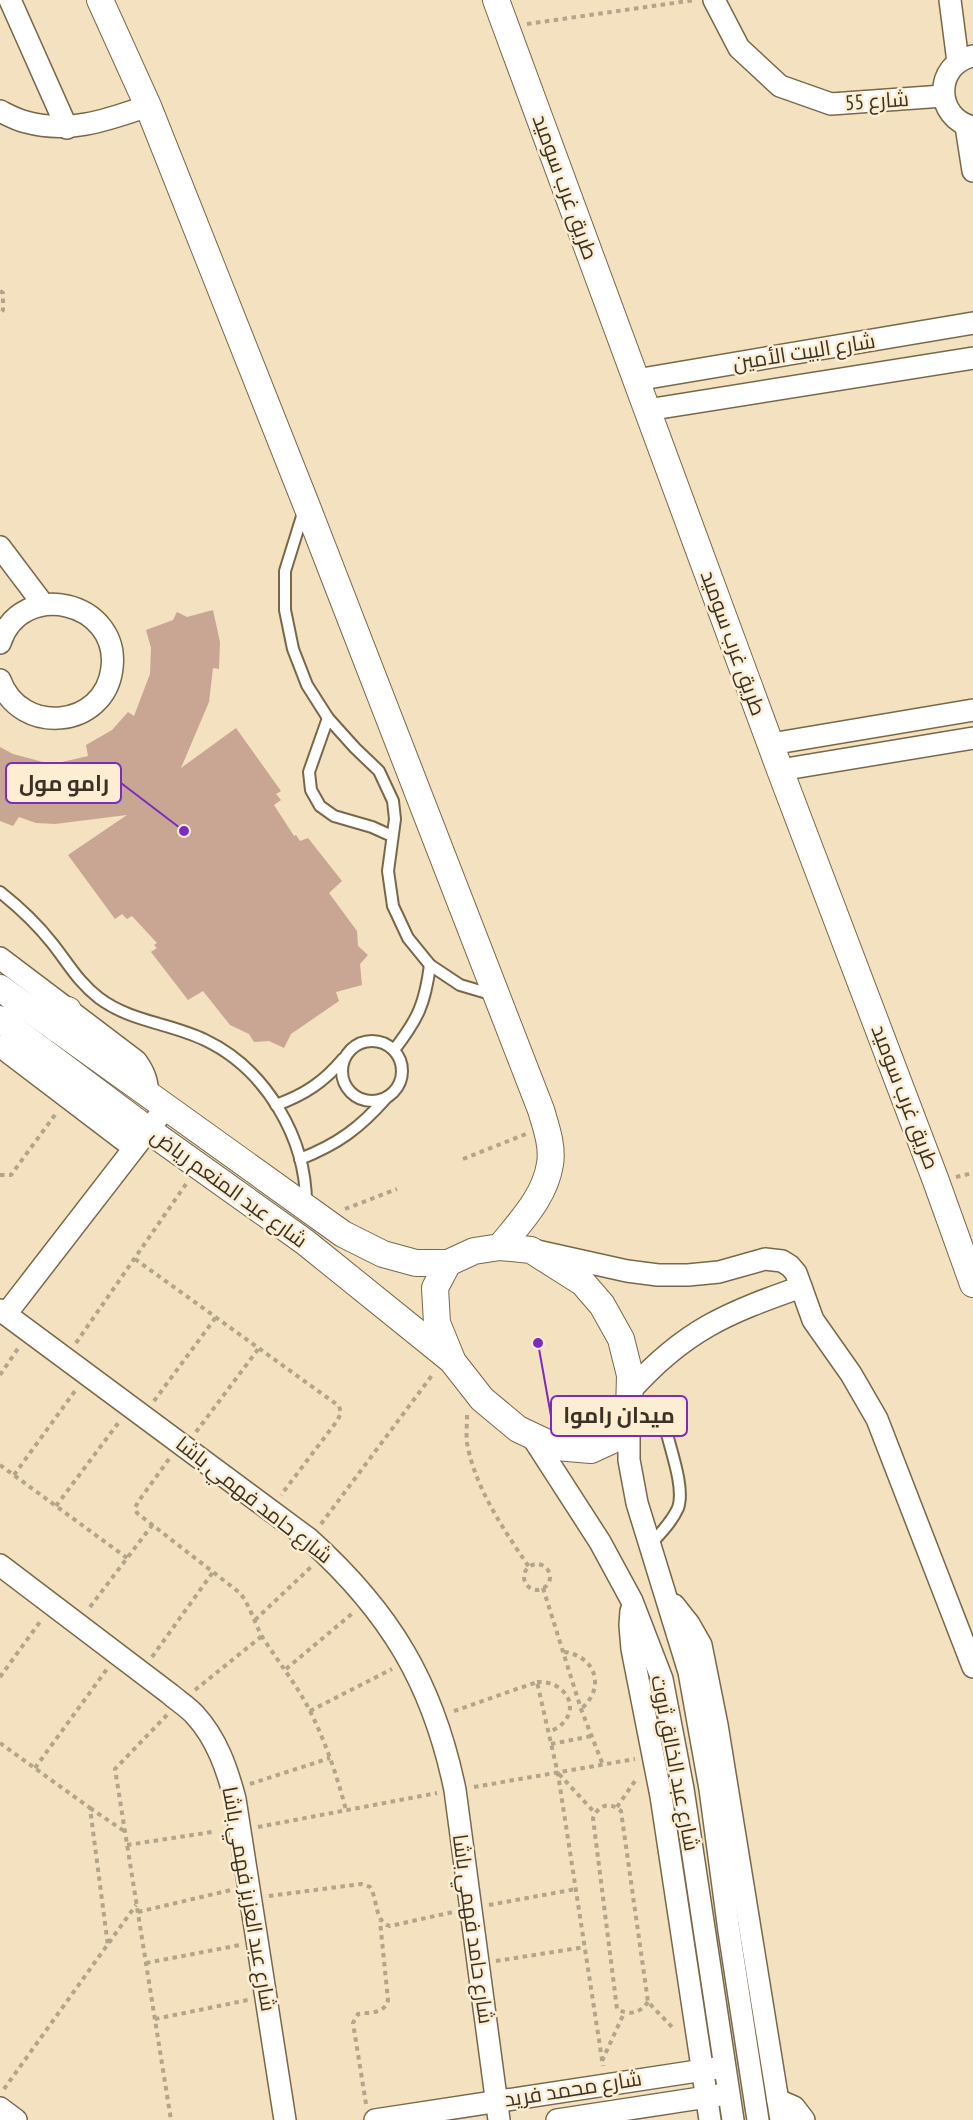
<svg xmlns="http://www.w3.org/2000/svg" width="973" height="2120" viewBox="0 0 973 2120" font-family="'PT Sans Narrow',Cairo,sans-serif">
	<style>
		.building { fill: #c8a693 }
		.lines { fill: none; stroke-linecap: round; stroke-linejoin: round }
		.service-casing { stroke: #78684a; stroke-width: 14 }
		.minor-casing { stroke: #78684a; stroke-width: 24 }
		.tertiary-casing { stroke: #78684a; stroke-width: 28 }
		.path { stroke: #b3a58a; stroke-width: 4; stroke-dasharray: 4.5 4.5; stroke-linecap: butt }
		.service { stroke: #fff; stroke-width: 10 }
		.minor { stroke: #fff; stroke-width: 21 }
		.tertiary { stroke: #fff; stroke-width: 26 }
		.labels { text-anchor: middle; stroke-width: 5; stroke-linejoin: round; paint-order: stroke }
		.street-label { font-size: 21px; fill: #393225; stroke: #fdeed3 }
		.leader { fill: none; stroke: #7b2cbf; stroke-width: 2 }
		.callout-dot { fill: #7b2cbf; stroke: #fdeed3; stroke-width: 2 }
		.callout { fill: #fdeed3; stroke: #7b2cbf; stroke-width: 2 }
		.callout-label { font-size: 22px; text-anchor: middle; font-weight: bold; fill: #393225 }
	</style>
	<rect width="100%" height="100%" fill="#f3e1bf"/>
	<!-- building -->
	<path class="building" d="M213 610 220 642 219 669 213 668 209 702 181 768 236 728 281 791 276 794 281 800 274 805 294 836 296 835 300 841 308 838 342 881 329 893 357 931 358 946 368 955 360 964 362 985 336 992 339 1001 291 1034 284 1048 269 1041 254 1042 249 1034 230 1025 203 991 188 1000 151 952 157 948 154 945 157 943 132 916 127 919 122 914 115 919 68 855 127 815 55 824 36 823 19 817 13 826 0 821V747L13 754 47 763 62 762 88 756 86 745 112 730 128 712 134 716 150 674 151 648 146 630 173 620 177 612 187 617Z"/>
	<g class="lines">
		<defs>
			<g id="service">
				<path d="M304 510 285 571V610L293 649 307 685 328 718 355 748 379 771 393 801 395 819 388 871 393 906 408 938 430 965 460 985 494 995"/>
				<path d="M328 718 309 772 311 790 320 806 334 816 372 827 392 836"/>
				<path d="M0 892C19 907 37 924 52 943 68 963 78 982 99 998 131 1022 170 1023 205 1040 266 1069 307 1139 306 1206"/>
				<circle cx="372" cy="1071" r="30"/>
				<path d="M394 1050C418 1019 425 1004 430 965"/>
				<path d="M276 1105C304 1095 324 1082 343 1059"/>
				<path d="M300 1159C338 1144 360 1128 387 1097"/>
				<path d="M649 1546C659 1535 672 1522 678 1508 685 1489 671 1451 666 1430"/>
			</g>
			<g id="minor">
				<path d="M10 0 67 128"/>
				<path d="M714 0 739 48 780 86 831 104 943 96"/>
				<path d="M950 0 958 62"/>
				<path d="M973 56C934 64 934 118 973 127"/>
				<path d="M0 111C8 115 17 120 26 122 69 134 107 120 148 106"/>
				<path d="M966 126 973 171"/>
				<path d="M636 380 973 323"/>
				<path d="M647 410 973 358"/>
				<path d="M0 547 43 604"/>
				<path d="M0 643C21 578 120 601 112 668 105 729 20 736 0 680"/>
				<path d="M771 744 973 710"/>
				<path d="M780 770 973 738"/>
				<path d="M0 958 136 1061C144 1072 147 1080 148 1094"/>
				<path d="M0 1046 134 1148"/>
				<path d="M537 1251 627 1271 658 1275H688L719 1272 765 1259 782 1261 790 1266 796 1273 813 1320 851 1374 877 1419 973 1667"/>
				<path d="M0 1310 309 1539C390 1612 433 1683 455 1790L499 2120"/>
				<path d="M6 1314 166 1107"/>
				<path d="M631 1390C685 1330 727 1313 801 1287"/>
				<path d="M629 1415V1460L637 1503 689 1672 710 1789 729 1931 758 2120"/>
				<path d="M531 1435 600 1542 632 1601 662 1679 683 1789 733 2120"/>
				<path d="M0 1565 170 1694C178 1701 188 1707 195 1715 217 1739 227 1769 235 1799L285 2120"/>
				<path d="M674 1605 689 1624 701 1645 717 1725 781 2120"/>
				<path d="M631 1611 630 1625 632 1649 661 1796 710 2120"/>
				<path d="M778 2100 794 2107 804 2120"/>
				<path d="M0 2108 16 2120"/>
				<path d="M375 2120 717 2068"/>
				<path d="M557 2120 720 2095"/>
			</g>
			<g id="tertiary">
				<path d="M100 0 148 106 306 504 541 1110C546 1127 553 1146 550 1164 545 1197 520 1222 500 1247"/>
				<path d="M496 0 780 770 936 1181 973 1284"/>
				<path d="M0 988 343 1234 383 1254 416 1263H448"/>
				<path d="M0 1019 148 1130 305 1242 450 1359"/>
				<path d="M57 1029 68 1010"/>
				<path d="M500 1247 531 1250 583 1283 602 1305 621 1339 630 1375 629 1412 617 1438 591 1450 556 1447 518 1429 482 1399 453 1362 437 1323 435 1288 448 1263 474 1251Z"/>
			</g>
		</defs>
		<!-- service casing -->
		<use href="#service" class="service-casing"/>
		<!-- minor casing -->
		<use href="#minor" class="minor-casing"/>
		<!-- tertiary casing -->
		<use href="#tertiary" class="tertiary-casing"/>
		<!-- path -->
		<g class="path">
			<path d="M527 24 695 0"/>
			<path d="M0 291 3 293V310L0 314"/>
			<path d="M463 1159 526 1134"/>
			<path d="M0 1175H11L57 1112"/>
			<path d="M956 1177 973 1173"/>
			<path d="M345 1209 397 1189"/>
			<path d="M135 1259 339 1406 341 1413 337 1421 281 1495"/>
			<path d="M76 1343 186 1184"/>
			<path d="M0 1375 19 1347"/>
			<path d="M154 1401 216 1317"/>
			<path d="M467 1415C467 1424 466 1434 467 1443 475 1488 504 1530 529 1567"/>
			<path d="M196 1432 259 1348"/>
			<path d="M169 1459 138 1502 135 1508 137 1513 240 1593C251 1607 254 1623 263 1638 279 1663 297 1685 310 1711 326 1743 337 1776 346 1810"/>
			<path d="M0 1465 127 1558"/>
			<path d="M14 1475 75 1391"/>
			<path d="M56 1506 119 1422"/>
			<path d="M321 1524 433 1374"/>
			<circle cx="537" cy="1577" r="13"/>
			<path d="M543 1588 581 1709 603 1765"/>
			<path d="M90 1607 153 1524"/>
			<path d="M255 1620 311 1567"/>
			<path d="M564 1652C596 1656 606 1688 581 1709"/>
			<path d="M152 1657 213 1572"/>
			<path d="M286 1669 354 1612"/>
			<path d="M0 1677 42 1619"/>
			<path d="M537 1682C563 1680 582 1706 561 1725 558 1728 553 1730 549 1732"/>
			<path d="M195 1690 262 1636"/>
			<path d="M310 1711 392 1669"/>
			<path d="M454 1711 537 1682 558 1774 603 2066"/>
			<path d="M167 1715 115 1769 171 2120"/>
			<path d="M0 1743 90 1808 108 1946"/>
			<path d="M551 1744 592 1736"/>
			<path d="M35 1768 107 1669"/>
			<path d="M559 1774 595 1813"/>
			<path d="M250 1784 330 1758"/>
			<path d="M474 1787 635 1759"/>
			<path d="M617 1807 637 1778"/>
			<path d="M90 1808 124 1831"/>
			<path d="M258 1827 437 1793"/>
			<path d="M127 1845 212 1832"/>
			<path d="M269 1896 361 1884 370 1887C378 1899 374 1922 390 1926L453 1912"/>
			<path d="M489 1905 576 1889"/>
			<path d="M138 1912 231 1890"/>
			<path d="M496 1961 585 1947"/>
			<path d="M146 1963 240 1945"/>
			<path d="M648 2002C640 2013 630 2016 617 2009L593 1818C598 1805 610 1801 621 1811L648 2002 675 2030"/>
			<path d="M155 2019 248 2000"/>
			<path d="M602 2061 624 2013"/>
			<path d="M4 2089 136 1905"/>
			<path d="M366 2104 353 2023 358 2014C370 2012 385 2014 388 2000L380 1921"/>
		</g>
		<!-- service -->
		<use href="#service" class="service"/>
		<!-- minor -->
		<use href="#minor" class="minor"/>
		<!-- tertiary -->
		<use href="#tertiary" class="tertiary"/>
	</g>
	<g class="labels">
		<!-- street labels -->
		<g class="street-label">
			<text transform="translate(877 101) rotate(-4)" y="7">شارع 55</text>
			<text transform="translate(565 187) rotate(70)" y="7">طريق غرب سوميد</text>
			<text transform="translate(804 352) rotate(-9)" y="7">شارع البيت الأمين</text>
			<text transform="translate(733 643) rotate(70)" y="7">طريق غرب سوميد</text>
			<text transform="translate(905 1097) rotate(69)" y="7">طريق غرب سوميد</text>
			<text transform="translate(229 1188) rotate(36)" y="7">شارع عبد المنعم رياض</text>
			<text transform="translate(254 1500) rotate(38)" y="7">شارع حامد فهمي باشا</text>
			<text transform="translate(675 1763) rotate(79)" y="7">شارع عبد الخالق ثروت</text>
			<text transform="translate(249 1899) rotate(80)" y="7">شارع عبد العزيز فهمي باشا</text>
			<text transform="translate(473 1929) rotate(82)" y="7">شارع حامد فهمي باشا</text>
			<text transform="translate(573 2089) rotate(-9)" y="7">شارع محمد فريد</text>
		</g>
	</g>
	<!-- callouts -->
	<path class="leader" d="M184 831L121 783M538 1343L551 1416"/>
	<g class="callout-dot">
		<circle cx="184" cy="831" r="6"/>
		<circle cx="538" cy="1343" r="6"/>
	</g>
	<g class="callout">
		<rect x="6" y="763" width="115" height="40" rx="6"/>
		<rect x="551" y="1396" width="136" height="40" rx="6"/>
	</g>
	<g class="callout-label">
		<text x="64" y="791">رامو مول</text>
		<text x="619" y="1423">ميدان راموا</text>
	</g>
</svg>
